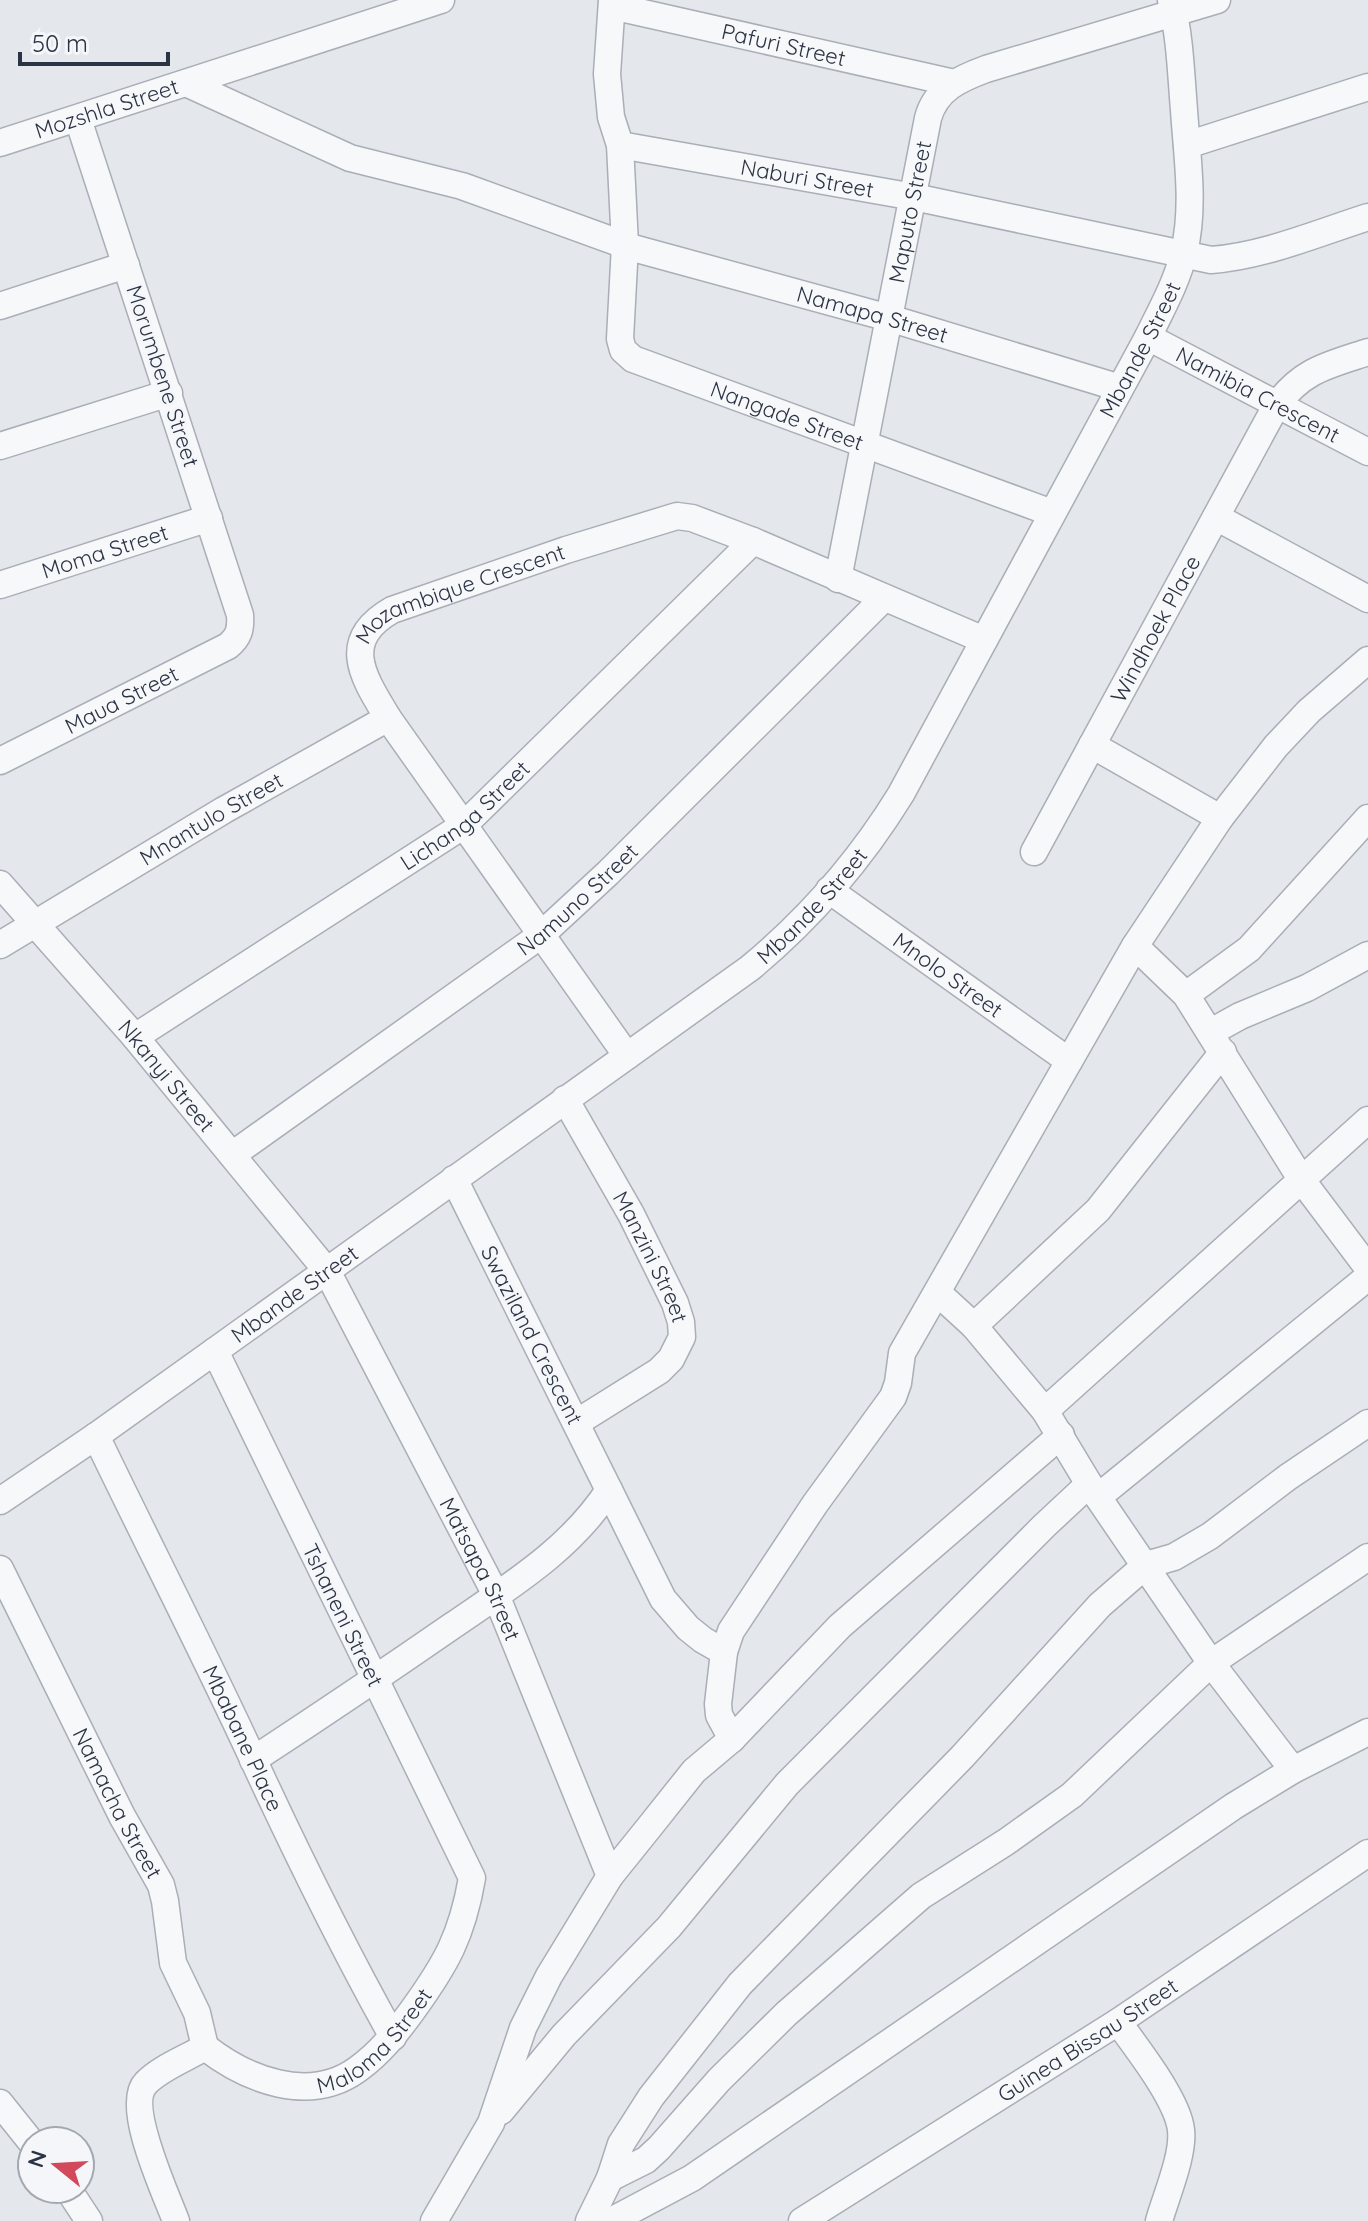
<svg xmlns="http://www.w3.org/2000/svg" width="1368" height="2221" viewBox="0 0 1368 2221" font-family="Quicksand,sans-serif">
	<style>
		.lines { fill: none; stroke-linecap: round; stroke-linejoin: round }
		.minor-casing { stroke: #a9aeb7; stroke-width: 29 }
		.minor { stroke: #f7f8fa; stroke-width: 26 }
		.labels { text-anchor: middle; stroke-width: 6; stroke-linejoin: round; paint-order: stroke }
		.street-label { font-size: 22px; fill: #2b3445; stroke: #f4f6f9 }
	</style>
	<rect width="100%" height="100%" fill="#e4e7ec"/>
	<g class="lines">
		<defs>
			<g id="minor">
				<path id="s1" d="M612 0 607 74 611 117 620 145 625 245 620 339 623 350 633 359 1052 513"/>
				<path id="s2" d="M612 6 954 83"/>
				<path id="s3" d="M186 83 350 158 462 186 633 248 889 318 1120 388"/>
				<path id="s4" d="M0 143 441 0"/>
				<path id="s5" d="M620 145 914 197 1211 260C1264 256 1318 233 1368 217"/>
				<path d="M1187 145 1368 87"/>
				<path d="M0 306 126 265"/>
				<path id="s6" d="M1148 337 1368 452"/>
				<path d="M0 446 169 393"/>
				<path d="M1216 517 1368 599"/>
				<path id="s7" d="M838 579 928 118C936 89 959 79 986 69L1217 0"/>
				<path id="s8" d="M0 585 209 518"/>
				<path d="M1092 745 1220 818"/>
				<path id="s9" d="M0 761 228 646C239 637 241 629 240 615L78 119"/>
				<path id="s10" d="M1034 852 1276 406C1302 370 1328 365 1368 352"/>
				<path id="s11" d="M0 884 135 1037 327 1271 496 1595 610 1876"/>
				<path id="s12" d="M829 890 1069 1061"/>
				<path id="s13" d="M0 945 224 810 388 718"/>
				<path d="M1135 946 1186 995 1301 1179 1368 1268"/>
				<path d="M1186 995 1249 949 1368 818"/>
				<path d="M1211 1032 1240 1016 1307 988 1368 955"/>
				<path id="s14" d="M135 1037 464 825 753 541"/>
				<path id="s15" d="M627 1056 388 718C364 678 338 641 392 610L566 550 677 516 692 518 753 541 984 640"/>
				<path id="s16" d="M565 1099 631 1214 675 1303 681 1322 682 1337 671 1359 659 1371 576 1423"/>
				<path id="s17" d="M232 1155 541 935 608 873 883 599"/>
				<path d="M938 1293 974 1326 1045 1411 1089 1484 1211 1663 1293 1770"/>
				<path d="M974 1326 1098 1210 1223 1052"/>
				<path d="M1045 1411 1368 1120"/>
				<path id="s18" d="M96 1436C148 1544 203 1651 253 1759 297 1854 342 1946 393 2037"/>
				<path d="M609 1490 663 1599 688 1628 703 1640 724 1652"/>
				<path d="M1098 1497 1368 1277"/>
				<path id="s19" d="M0 1501 96 1436 750 968C809 919 861 859 901 794L1148 337C1161 310 1177 282 1184 252 1195 207 1187 156 1184 110 1181 74 1180 36 1171 0"/>
				<path id="s20" d="M0 1569 122 1816 161 1885 165 1901 173 1963 197 2013 205 2047"/>
				<path d="M732 1739 719 1715 718 1704 724 1652 731 1631 815 1504 893 1397 898 1383 902 1353 1135 946 1220 818 1276 746 1309 711 1368 660"/>
				<path d="M253 1760C320 1716 387 1671 452 1626 510 1586 570 1550 609 1490L454 1179"/>
				<path d="M1118 2022C1136 2047 1178 2100 1181 2130 1184 2155 1166 2196 1159 2221"/>
				<path id="s21" d="M205 2047C246 2079 309 2105 358 2069 380 2053 396 2033 412 2011 446 1964 462 1936 472 1878L215 1351"/>
				<path d="M0 2103 32 2143"/>
				<path d="M501 2111 564 2035 669 1927 787 1784 1044 1526 1089 1484"/>
				<path d="M610 2178 646 2160 659 2148 719 2080 786 2014 921 1896 1006 1842 1072 1795 1211 1663 1368 1557"/>
				<path d="M68 2189 89 2221"/>
				<path d="M176 2221C166 2194 124 2105 146 2083 160 2068 187 2058 205 2047"/>
				<path d="M434 2221 491 2123 523 2028 549 1976 610 1876 651 1825 694 1771 732 1739 840 1626 1061 1435"/>
				<path d="M589 2221 610 2178 621 2144 651 2097 740 1984 962 1757 1100 1605 1146 1565 1174 1557 1210 1536 1288 1477 1368 1423"/>
				<path d="M611 2221 692 2178 1234 1806 1293 1770 1368 1732"/>
				<path id="s22" d="M802 2221 1118 2022 1368 1853"/>
			</g>
		</defs>
		<!-- minor casing -->
		<use href="#minor" class="minor-casing"/>
		<!-- minor -->
		<use href="#minor" class="minor"/>
	</g>
	<g class="labels">
		<!-- street labels -->
		<g class="street-label">
			<text dy="8" stroke="none"><textPath href="#s2" startOffset="176">Pafuri Street</textPath></text>
			<text dy="8" stroke="none"><textPath href="#s4" startOffset="112">Mozshla Street</textPath></text>
			<text dy="8" stroke="none"><textPath href="#s5" startOffset="190">Naburi Street</textPath></text>
			<text dy="8" stroke="none"><textPath href="#s7" startOffset="374">Maputo Street</textPath></text>
			<text dy="8" stroke="none"><textPath href="#s3" startOffset="726">Namapa Street</textPath></text>
			<text dy="8" stroke="none"><textPath href="#s19" startOffset="1656">Mbande Street</textPath></text>
			<text transform="translate(163 376) rotate(72)" y="8">Morumbene Street</text>
			<text dy="8" stroke="none"><textPath href="#s6" startOffset="124">Namibia Crescent</textPath></text>
			<text dy="8" stroke="none"><textPath href="#s1" startOffset="530">Nangade Street</textPath></text>
			<text dy="8" stroke="none"><textPath href="#s8" startOffset="110">Moma Street</textPath></text>
			<text dy="8" stroke="none"><textPath href="#s15" startOffset="610">Mozambique Crescent</textPath></text>
			<text dy="8" stroke="none"><textPath href="#s10" startOffset="254">Windhoek Place</textPath></text>
			<text dy="8" stroke="none"><textPath href="#s9" startOffset="136">Maua Street</textPath></text>
			<text dy="8" stroke="none"><textPath href="#s14" startOffset="398">Lichanga Street</textPath></text>
			<text dy="8" stroke="none"><textPath href="#s13" startOffset="246">Mnantulo Street</textPath></text>
			<text dy="8" stroke="none"><textPath href="#s17" startOffset="430">Namuno Street</textPath></text>
			<text dy="8" stroke="none"><textPath href="#s19" startOffset="1008">Mbande Street</textPath></text>
			<text dy="8" stroke="none"><textPath href="#s12" startOffset="146">Mnolo Street</textPath></text>
			<text dy="8" stroke="none"><textPath href="#s11" startOffset="254">Nkanyi Street</textPath></text>
			<text dy="8" stroke="none"><textPath href="#s16" startOffset="180">Manzini Street</textPath></text>
			<text dy="8" stroke="none"><textPath href="#s19" startOffset="360">Mbande Street</textPath></text>
			<text transform="translate(532 1335) rotate(63)" y="8">Swaziland Crescent</text>
			<text dy="8" stroke="none"><textPath href="#s11" startOffset="842">Matsapa Street</textPath></text>
			<text transform="translate(343 1615) rotate(64)" y="8">Tshaneni Street</text>
			<text dy="8" stroke="none"><textPath href="#s18" startOffset="336">Mbabane Place</textPath></text>
			<text dy="8" stroke="none"><textPath href="#s20" startOffset="262">Namacha Street</textPath></text>
			<text dy="8" stroke="none"><textPath href="#s21" startOffset="196">Maloma Street</textPath></text>
			<text dy="8" stroke="none"><textPath href="#s22" startOffset="338">Guinea Bissau Street</textPath></text>
		</g>
	</g>
	<!-- north arrow -->
	<g transform="translate(56 2165) rotate(288)"><circle r="38" fill="#f4f6f9" stroke="#a4a8b1" stroke-width="2"/>
	<path d="M0-6L14 30L0 20L-14 30Z" fill="#d1495b"/>
	<text y="-12" font-size="22" font-weight="bold" text-anchor="middle" fill="#2b3445">N</text>
	</g>
	<!-- scale -->
	<path d="M20 52v12h148v-12" fill="none" stroke="#2b3445" stroke-width="4"/>
	<text x="32" y="52" font-size="24" fill="#2b3445" stroke="#f4f6f9" stroke-width="6" paint-order="stroke">50 m</text>
</svg>
